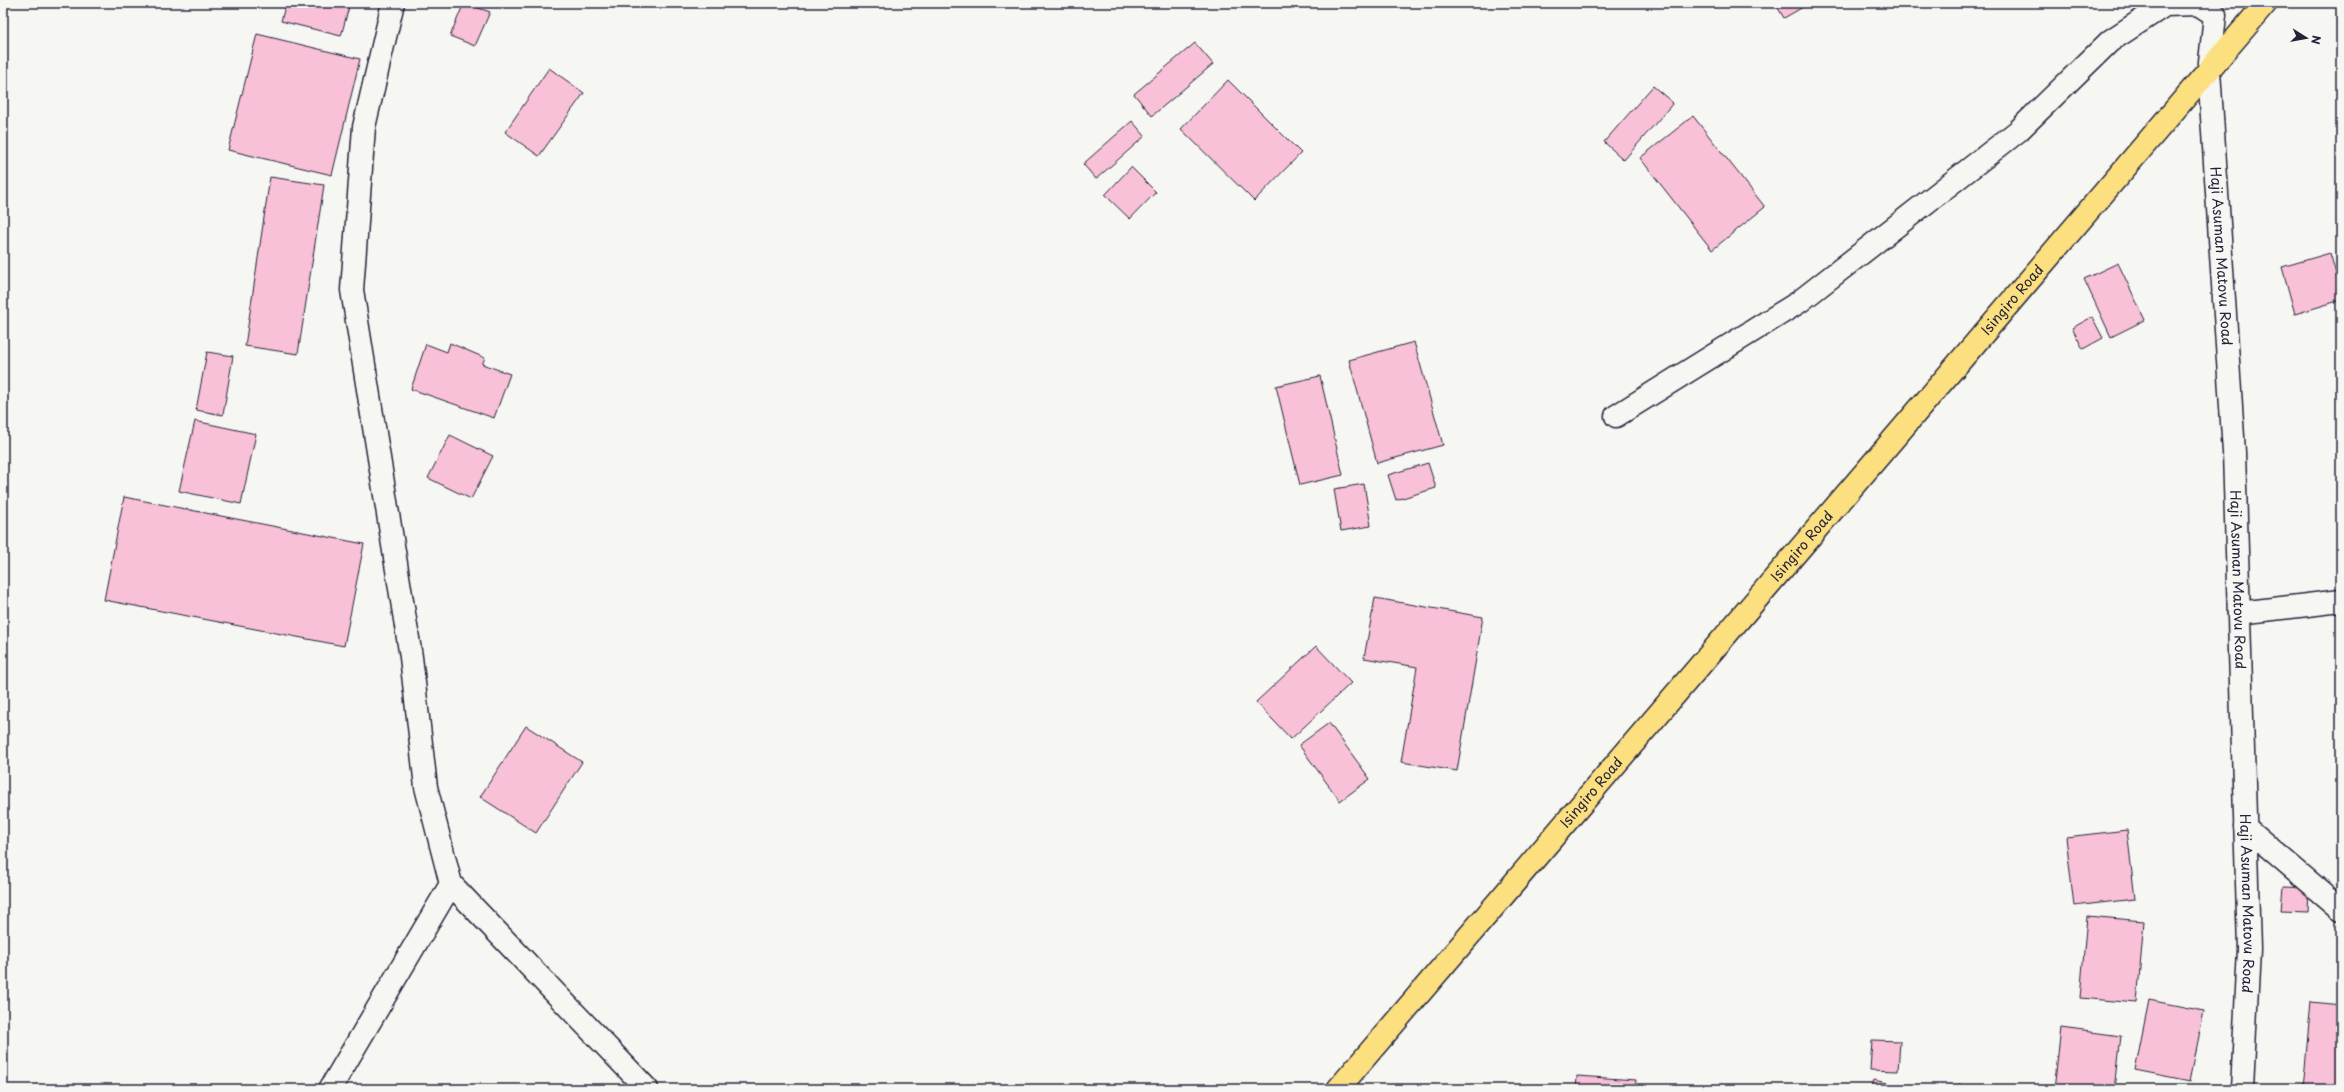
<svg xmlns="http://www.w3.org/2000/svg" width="2344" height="1092" viewBox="0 0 2344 1092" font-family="'Playpen Sans',sans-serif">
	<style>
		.building { fill: #f9c1d7; stroke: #22223b }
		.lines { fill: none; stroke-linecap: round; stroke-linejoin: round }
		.minor-casing { stroke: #22223b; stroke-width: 25 }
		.major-casing { stroke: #22223b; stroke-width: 25 }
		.minor { stroke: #f6f6f2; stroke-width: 22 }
		.major { stroke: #fce080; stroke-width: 22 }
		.labels { text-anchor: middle; stroke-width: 4; stroke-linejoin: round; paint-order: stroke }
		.street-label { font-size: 14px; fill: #22223b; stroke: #f6f6f2 }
	</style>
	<rect width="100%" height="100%" fill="#f6f6f2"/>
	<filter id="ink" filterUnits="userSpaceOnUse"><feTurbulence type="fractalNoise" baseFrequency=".025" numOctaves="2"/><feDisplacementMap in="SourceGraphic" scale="8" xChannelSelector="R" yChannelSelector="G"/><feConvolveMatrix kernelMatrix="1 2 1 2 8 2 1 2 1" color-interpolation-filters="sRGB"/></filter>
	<g filter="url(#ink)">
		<!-- building -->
		<g class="building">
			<path d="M286 3H350L341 36 281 21Z"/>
			<path d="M464 3 490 12 475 46 450 36Z"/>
			<path d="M1775 3H1810L1784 18Z"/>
			<path d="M257 34 360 59 332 175 228 150Z"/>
			<path d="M1195 43 1213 64 1152 116 1134 94Z"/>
			<path d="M549 68 584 93 539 156 505 132Z"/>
			<path d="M1228 80 1301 153 1254 201 1181 129Z"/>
			<path d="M1653 86 1673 103 1624 160 1604 142Z"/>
			<path d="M1693 116 1765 207 1712 250 1640 158Z"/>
			<path d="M1132 121 1145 136 1096 179 1083 164Z"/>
			<path d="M1131 167 1156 192 1130 219 1105 195Z"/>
			<path d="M270 177 324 185 298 354 245 346Z"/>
			<path d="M2330 253 2341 291V300L2295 314 2282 267Z"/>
			<path d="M2118 263 2145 320 2111 337 2084 279Z"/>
			<path d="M2092 317 2103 338 2083 349 2072 328Z"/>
			<path d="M1414 342 1443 445 1377 463 1349 360Z"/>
			<path d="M450 343 485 358 482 364 510 374 494 418 411 389 426 344 447 352Z"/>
			<path d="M207 352 233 356 223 415 196 410Z"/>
			<path d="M1320 376 1343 475 1300 485 1276 386Z"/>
			<path d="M195 421 256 434 241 504 179 491Z"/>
			<path d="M450 435 493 456 471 499 428 478Z"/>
			<path d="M1428 463 1436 488 1396 500 1388 475Z"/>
			<path d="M1364 484 1371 526 1341 531 1334 489Z"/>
			<path d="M124 497 364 544 344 646 104 600Z"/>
			<path d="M1375 598 1483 617 1457 771 1401 762 1417 667 1364 658Z"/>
			<path d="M1316 646 1351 683 1291 739 1256 702Z"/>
			<path d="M1329 723 1370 779 1340 801 1299 745Z"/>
			<path d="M526 726 582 762 536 833 480 797Z"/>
			<path d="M2127 830 2135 899 2074 906 2066 837Z"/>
			<path d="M2283 886 2309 887 2308 912 2281 911Z"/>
			<path d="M2087 916 2144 921 2137 1003 2080 998Z"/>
			<path d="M2149 1000 2204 1011 2190 1081 2135 1070Z"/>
			<path d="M2311 1002 2341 1005V1089H2303Z"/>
			<path d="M2061 1028 2121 1036 2115 1089H2054Z"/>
			<path d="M1872 1040 1900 1041 1898 1071 1870 1070Z"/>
			<path d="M1577 1076 1636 1080 1635 1089H1576Z"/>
			<path d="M1873 1080 1893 1084 1892 1089H1871Z"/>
			<path d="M1961 1084 1962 1089H1929Z"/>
		</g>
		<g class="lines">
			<defs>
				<g id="minor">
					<path d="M393 3 364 127 352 290 411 657 426 787 451 884 647 1089"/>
					<path id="s1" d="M1616 416 1799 302 2018 131 2110 41 2165 5 2198 4 2215 15 2209 71 2234 452 2249 949 2242 1089"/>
					<path d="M2239 613 2341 601"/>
					<path d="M2245 827 2341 909"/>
					<path d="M330 1089 451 884"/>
				</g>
				<g id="major">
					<path id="s2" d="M1338 1089 2266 3"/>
				</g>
			</defs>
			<!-- minor casing -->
			<use href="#minor" class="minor-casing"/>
			<!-- major casing -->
			<use href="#major" class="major-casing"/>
			<!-- minor -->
			<use href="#minor" class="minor"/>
			<!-- major -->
			<use href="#major" class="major"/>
		</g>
	</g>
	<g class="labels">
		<!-- street labels -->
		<g class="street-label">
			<text dy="5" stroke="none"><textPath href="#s1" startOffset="983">Haji Asuman Matovu Road</textPath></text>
			<text dy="5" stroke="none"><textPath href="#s2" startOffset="1038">Isingiro Road</textPath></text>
			<text dy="5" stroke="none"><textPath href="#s2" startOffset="714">Isingiro Road</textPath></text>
			<text dy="5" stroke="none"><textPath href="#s1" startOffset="1307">Haji Asuman Matovu Road</textPath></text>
			<text dy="5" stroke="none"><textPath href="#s2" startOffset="390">Isingiro Road</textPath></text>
			<text dy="5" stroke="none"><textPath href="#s1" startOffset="1631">Haji Asuman Matovu Road</textPath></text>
		</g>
	</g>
	<!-- margin -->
	<rect width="2344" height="1092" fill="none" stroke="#f6f6f2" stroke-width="16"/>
	<rect x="8" y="8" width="2328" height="1076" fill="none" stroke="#22223b" stroke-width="1.5" filter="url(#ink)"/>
	<!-- north arrow -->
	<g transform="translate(2306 38) rotate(101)" stroke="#f6f6f2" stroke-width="3" paint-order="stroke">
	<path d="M0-3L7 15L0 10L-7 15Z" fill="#22223b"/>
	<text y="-6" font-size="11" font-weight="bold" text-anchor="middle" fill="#22223b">N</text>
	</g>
</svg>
